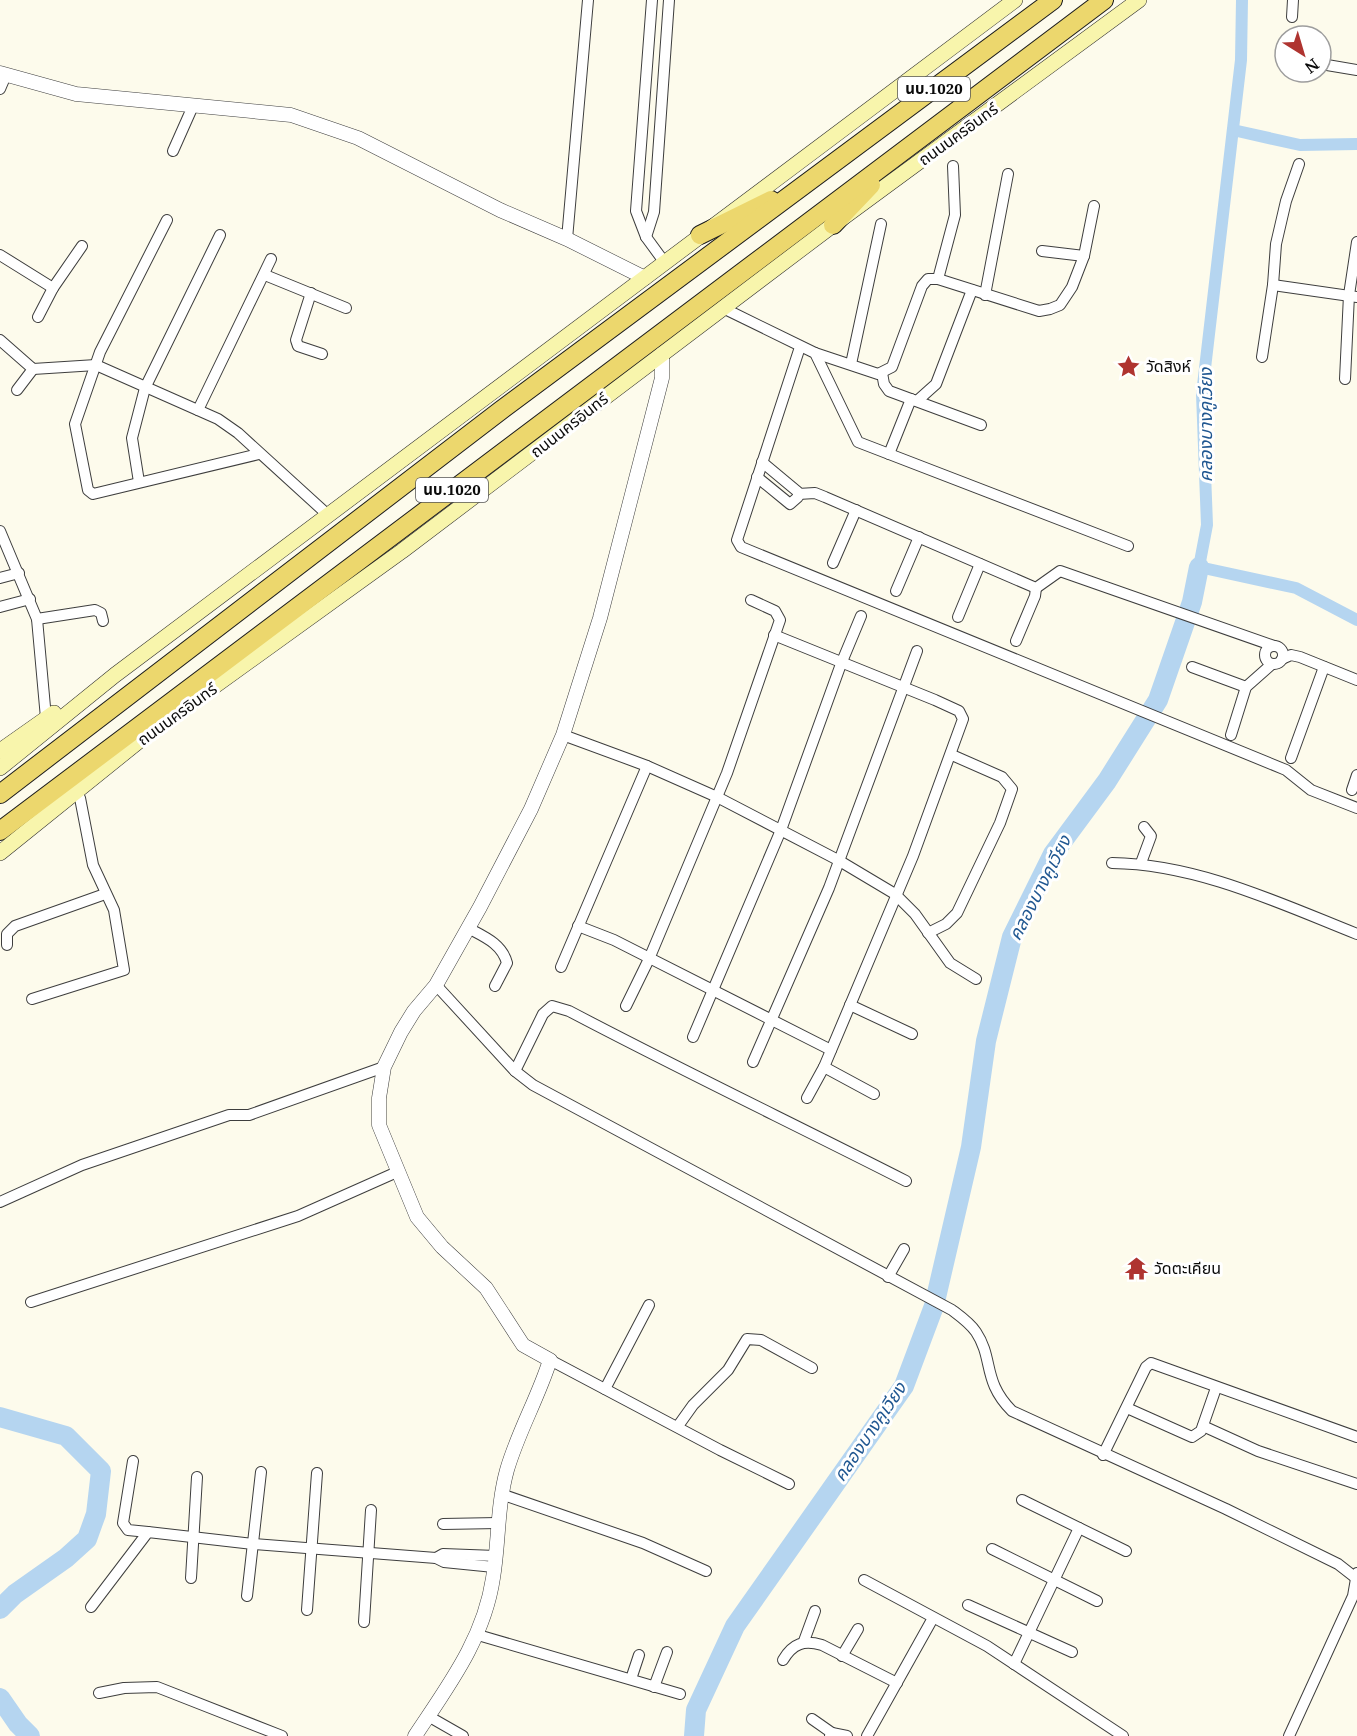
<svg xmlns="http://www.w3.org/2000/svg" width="1357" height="1736" viewBox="0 0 1357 1736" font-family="'Noto Serif','Noto Sans Thai',serif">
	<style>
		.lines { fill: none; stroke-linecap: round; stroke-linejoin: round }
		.canal { stroke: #b5d5f0; stroke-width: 12 }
		.river { stroke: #b5d5f0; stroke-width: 20 }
		.minor-casing { stroke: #3e3e3e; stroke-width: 12 }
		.tertiary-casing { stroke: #3e3e3e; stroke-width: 15 }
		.secondary-casing { stroke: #2d2d2d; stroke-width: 16 }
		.primary-casing { stroke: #1c1c1c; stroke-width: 20 }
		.minor { stroke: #fff; stroke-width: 10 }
		.tertiary { stroke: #fff; stroke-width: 14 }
		.secondary { stroke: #f8f5ac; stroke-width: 15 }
		.primary { stroke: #ecd76d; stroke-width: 18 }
		.labels { text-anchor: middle; stroke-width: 6; stroke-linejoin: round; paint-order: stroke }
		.shield { fill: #fff; stroke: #545454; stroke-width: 1.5 }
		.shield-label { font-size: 15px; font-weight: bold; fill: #0b0b0b }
		.street-label { font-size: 16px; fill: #0b0b0b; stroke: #fff }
		.poi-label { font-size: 16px; fill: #0b0b0b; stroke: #fff; text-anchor: start }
		.water-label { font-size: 18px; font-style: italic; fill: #205791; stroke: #fff }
	</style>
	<rect width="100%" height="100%" fill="#fdfbec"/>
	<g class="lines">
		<!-- canal -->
		<g class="canal">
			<path d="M1242 0 1241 60 1202 394 1207 525 1199 567 1296 588 1357 620"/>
			<path d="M1233 130 1300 145 1357 144"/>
		</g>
		<!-- river -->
		<g class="river">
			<path d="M0 1417 66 1436 101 1471 96 1514 87 1539 66 1558 15 1594 0 1609"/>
			<path d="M0 1698 18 1724 30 1736"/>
			<path d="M694 1736 696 1710 735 1626 904 1386 934 1306 971 1147 986 1041 1012 937 1053 854 1107 781 1158 700 1192 602 1199 567"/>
		</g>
		<defs>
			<g id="minor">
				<path d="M652 0 636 211 646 237 665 263"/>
				<path d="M1292 17 1293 0"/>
				<path d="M1327 65 1357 70"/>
				<path d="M0 89 6 75"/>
				<path d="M173 151 193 106"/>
				<path d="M167 220 100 352 75 424 88 490 93 494 259 454"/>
				<path d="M646 237 654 212 669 0"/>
				<path d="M567 239 588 0"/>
				<path d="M1042 251 1084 256"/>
				<path d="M0 255 53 288"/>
				<path d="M265 275 346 308"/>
				<path d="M938 279 955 215 953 166"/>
				<path d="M1273 285 1357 297"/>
				<path d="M311 293 296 340 298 346 322 354"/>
				<path d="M985 295 1008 174"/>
				<path d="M723 308 815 353 858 442 1128 546"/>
				<path d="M38 317 53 288 82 246"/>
				<path d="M0 340 33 369 96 365 218 419 238 433 328 515"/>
				<path d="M800 347 737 540 741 547 1286 770 1311 790 1357 808"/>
				<path d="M815 353 878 374 892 367 922 286 928 279H938L1039 311 1050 309 1060 305 1072 287 1084 256 1094 206"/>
				<path d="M1262 357 1273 285 1276 244 1286 201 1299 164"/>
				<path d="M851 364 881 224"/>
				<path d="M882 373 884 384 889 391 981 425"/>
				<path d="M1345 379 1349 295 1357 242"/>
				<path d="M17 390 33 369"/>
				<path d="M917 401 936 384 972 290"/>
				<path d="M198 410 271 259"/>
				<path d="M889 454 911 399"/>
				<path d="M757 477 790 504 798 497V492L762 462"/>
				<path d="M139 482 132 438 145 388 220 235"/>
				<path d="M798 494 815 493 825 497 1036 588 1060 571 1274 646"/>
				<path d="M0 531 37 619 46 718"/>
				<path d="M833 563 856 510"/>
				<path d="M0 578 19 573"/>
				<path d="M896 591 919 537"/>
				<path d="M0 607 30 599"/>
				<path d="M958 617 980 564"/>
				<path d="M37 619 95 610 101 613 103 621"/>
				<path d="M774 635 935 700 959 711 963 719 913 856 824 1067 807 1098"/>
				<path d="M1016 641 1035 596 1036 588"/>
				<circle cx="1274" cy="655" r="9"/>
				<path d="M1282 659 1291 655 1300 657 1357 680"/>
				<path d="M1192 667 1246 687"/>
				<path d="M563 735 647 766 717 797 838 860 895 894 915 914 950 963 976 979"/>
				<path d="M1231 735 1246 687 1272 664"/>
				<path d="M1291 758 1324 667"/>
				<path d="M1352 790 1357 775"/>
				<path d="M1112 863C1197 864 1279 903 1357 934"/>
				<path d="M1141 863 1151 836 1144 827"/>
				<path d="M578 926 614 940 831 1050"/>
				<path d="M468 928C485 937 502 944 507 963L495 986"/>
				<path d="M928 933 946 924 957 913 1000 823 1012 789 1002 777 952 755"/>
				<path d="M7 945V934L15 926 105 894"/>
				<path d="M561 967 647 766"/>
				<path d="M436 985 515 1071 533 1085 952 1310C960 1316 970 1323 976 1332 994 1359 982 1381 1012 1411L1226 1509 1338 1564 1356 1578"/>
				<path d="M32 999 124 970 114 910 93 865 80 798"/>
				<path d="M850 1005 912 1034"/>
				<path d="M626 1006 649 959 727 773 780 620 775 611 751 600"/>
				<path d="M693 1037 781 830 841 664 861 616"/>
				<path d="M753 1062 829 888 917 651"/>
				<path d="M824 1067 874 1094"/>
				<path d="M515 1071 543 1014 552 1006 569 1011C681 1070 794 1124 906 1181"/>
				<path d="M0 1202 82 1165 229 1115H249L384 1067"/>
				<path d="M888 1277 904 1249"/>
				<path d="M31 1302 298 1216 397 1172"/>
				<path d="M550 1360 720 1450 789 1484"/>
				<path d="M605 1389 649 1305"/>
				<path d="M1127 1408 1192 1437 1201 1431 1216 1388"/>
				<path d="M678 1426 693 1405 728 1370 747 1339 761 1340 812 1368"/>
				<path d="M1203 1426 1258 1451 1357 1484"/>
				<path d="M1103 1455 1146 1367 1151 1363 1357 1437"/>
				<path d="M133 1461 123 1523 128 1530 148 1532"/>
				<path d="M501 1494 643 1543 706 1571"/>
				<path d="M1022 1500 1126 1551"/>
				<path d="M443 1524 498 1523"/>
				<path d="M992 1549 1097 1601"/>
				<path d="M436 1558 443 1554 496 1556"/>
				<path d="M191 1578 197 1477"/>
				<path d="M864 1580 987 1646 1123 1736"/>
				<path d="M247 1596 261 1472"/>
				<path d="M968 1605 1072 1652"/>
				<path d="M91 1607 148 1532 253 1544 436 1558 444 1562 494 1567"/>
				<path d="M307 1610 317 1473"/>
				<path d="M364 1622 371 1510"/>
				<path d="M478 1635 680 1694"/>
				<path d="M804 1641 815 1611"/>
				<path d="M842 1656 858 1629"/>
				<path d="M783 1660C793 1643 804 1640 822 1645L897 1683"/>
				<path d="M1014 1664 1079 1528"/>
				<path d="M631 1679 639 1655"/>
				<path d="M654 1687 667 1652"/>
				<path d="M99 1693 124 1688 157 1687 282 1736"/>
				<path d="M428 1716 463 1736"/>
				<path d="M812 1719 832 1733"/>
				<path d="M830 1736 832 1733 847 1736"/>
				<path d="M867 1736 933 1618"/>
				<path d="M1289 1736 1353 1596 1357 1573"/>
			</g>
			<g id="tertiary">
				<path d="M0 73 76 94 291 115 358 138 500 210 567 239 645 278"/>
				<path d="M415 1736C448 1686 484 1639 493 1578 499 1542 497 1506 507 1470 518 1432 538 1398 550 1360L523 1345 486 1288 442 1247 417 1217 379 1125V1098L384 1067 401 1032 414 1011 436 985 480 907 531 809 563 735 600 618 662 378V354"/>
			</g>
			<g id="secondary">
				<path d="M0 751 54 713"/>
				<path d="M0 768 115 675 1015 0"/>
				<path d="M0 853 144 737 402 551 833 225 1139 0"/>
			</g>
			<g id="primary">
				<path d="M833 225 871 185"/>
				<path d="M700 235 771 200"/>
				<path d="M0 794 500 411 1053 0"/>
				<path d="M0 831 1104 0"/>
			</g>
		</defs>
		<!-- minor casing -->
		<use href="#minor" class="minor-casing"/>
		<!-- tertiary casing -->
		<use href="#tertiary" class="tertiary-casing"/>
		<!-- secondary casing -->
		<use href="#secondary" class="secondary-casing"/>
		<!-- primary casing -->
		<use href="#primary" class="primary-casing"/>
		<!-- minor -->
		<use href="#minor" class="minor"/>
		<!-- tertiary -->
		<use href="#tertiary" class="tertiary"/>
		<!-- secondary -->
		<use href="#secondary" class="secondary"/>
		<!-- primary -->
		<use href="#primary" class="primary"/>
	</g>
	<!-- icons -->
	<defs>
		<symbol id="sight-bare" viewBox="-9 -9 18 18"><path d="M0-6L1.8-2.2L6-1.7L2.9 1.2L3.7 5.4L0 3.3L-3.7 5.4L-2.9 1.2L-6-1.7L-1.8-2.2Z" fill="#af3430" stroke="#fff" stroke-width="2.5" paint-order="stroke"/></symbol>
		<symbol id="temple-bare" viewBox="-9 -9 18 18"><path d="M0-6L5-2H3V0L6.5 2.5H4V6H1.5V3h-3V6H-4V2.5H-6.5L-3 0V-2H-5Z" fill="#af3430" stroke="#fff" stroke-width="2.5" paint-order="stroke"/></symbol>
	</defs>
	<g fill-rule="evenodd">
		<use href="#sight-bare" x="1112" y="350" width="33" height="33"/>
		<use href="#temple-bare" x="1120" y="1252" width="33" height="33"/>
	</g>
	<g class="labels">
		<!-- shield labels -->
		<g class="shield">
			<rect x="898" y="77" width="72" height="24" rx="4.5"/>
			<rect x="416" y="478" width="72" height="24" rx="4.5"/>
		</g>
		<g class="shield-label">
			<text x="934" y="94">นบ.1020</text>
			<text x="452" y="495">นบ.1020</text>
		</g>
		<!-- street labels -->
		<g class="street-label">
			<text transform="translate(958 134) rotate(-36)" y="6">ถนนนครอินทร์</text>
			<text transform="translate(569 425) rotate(-38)" y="6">ถนนนครอินทร์</text>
			<text transform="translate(177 714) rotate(-36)" y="6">ถนนนครอินทร์</text>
		</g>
		<!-- poi labels -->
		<g class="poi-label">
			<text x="1146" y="372">วัดสิงห์</text>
			<text x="1154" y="1274">วัดตะเคียน</text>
		</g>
		<!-- water labels -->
		<g class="water-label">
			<text transform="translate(1206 425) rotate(-90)" y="6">คลองบางคูเวียง</text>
			<text transform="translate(1040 888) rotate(-63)" y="6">คลองบางคูเวียง</text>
			<text transform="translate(870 1432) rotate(-56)" y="6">คลองบางคูเวียง</text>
		</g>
	</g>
	<!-- north arrow -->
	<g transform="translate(1303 54) rotate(143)"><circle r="28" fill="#ffffff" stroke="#9d9d9d" stroke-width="1.5"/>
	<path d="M0-4.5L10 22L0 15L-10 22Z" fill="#af3430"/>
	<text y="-9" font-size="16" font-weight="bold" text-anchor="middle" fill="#0b0b0b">N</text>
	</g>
</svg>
